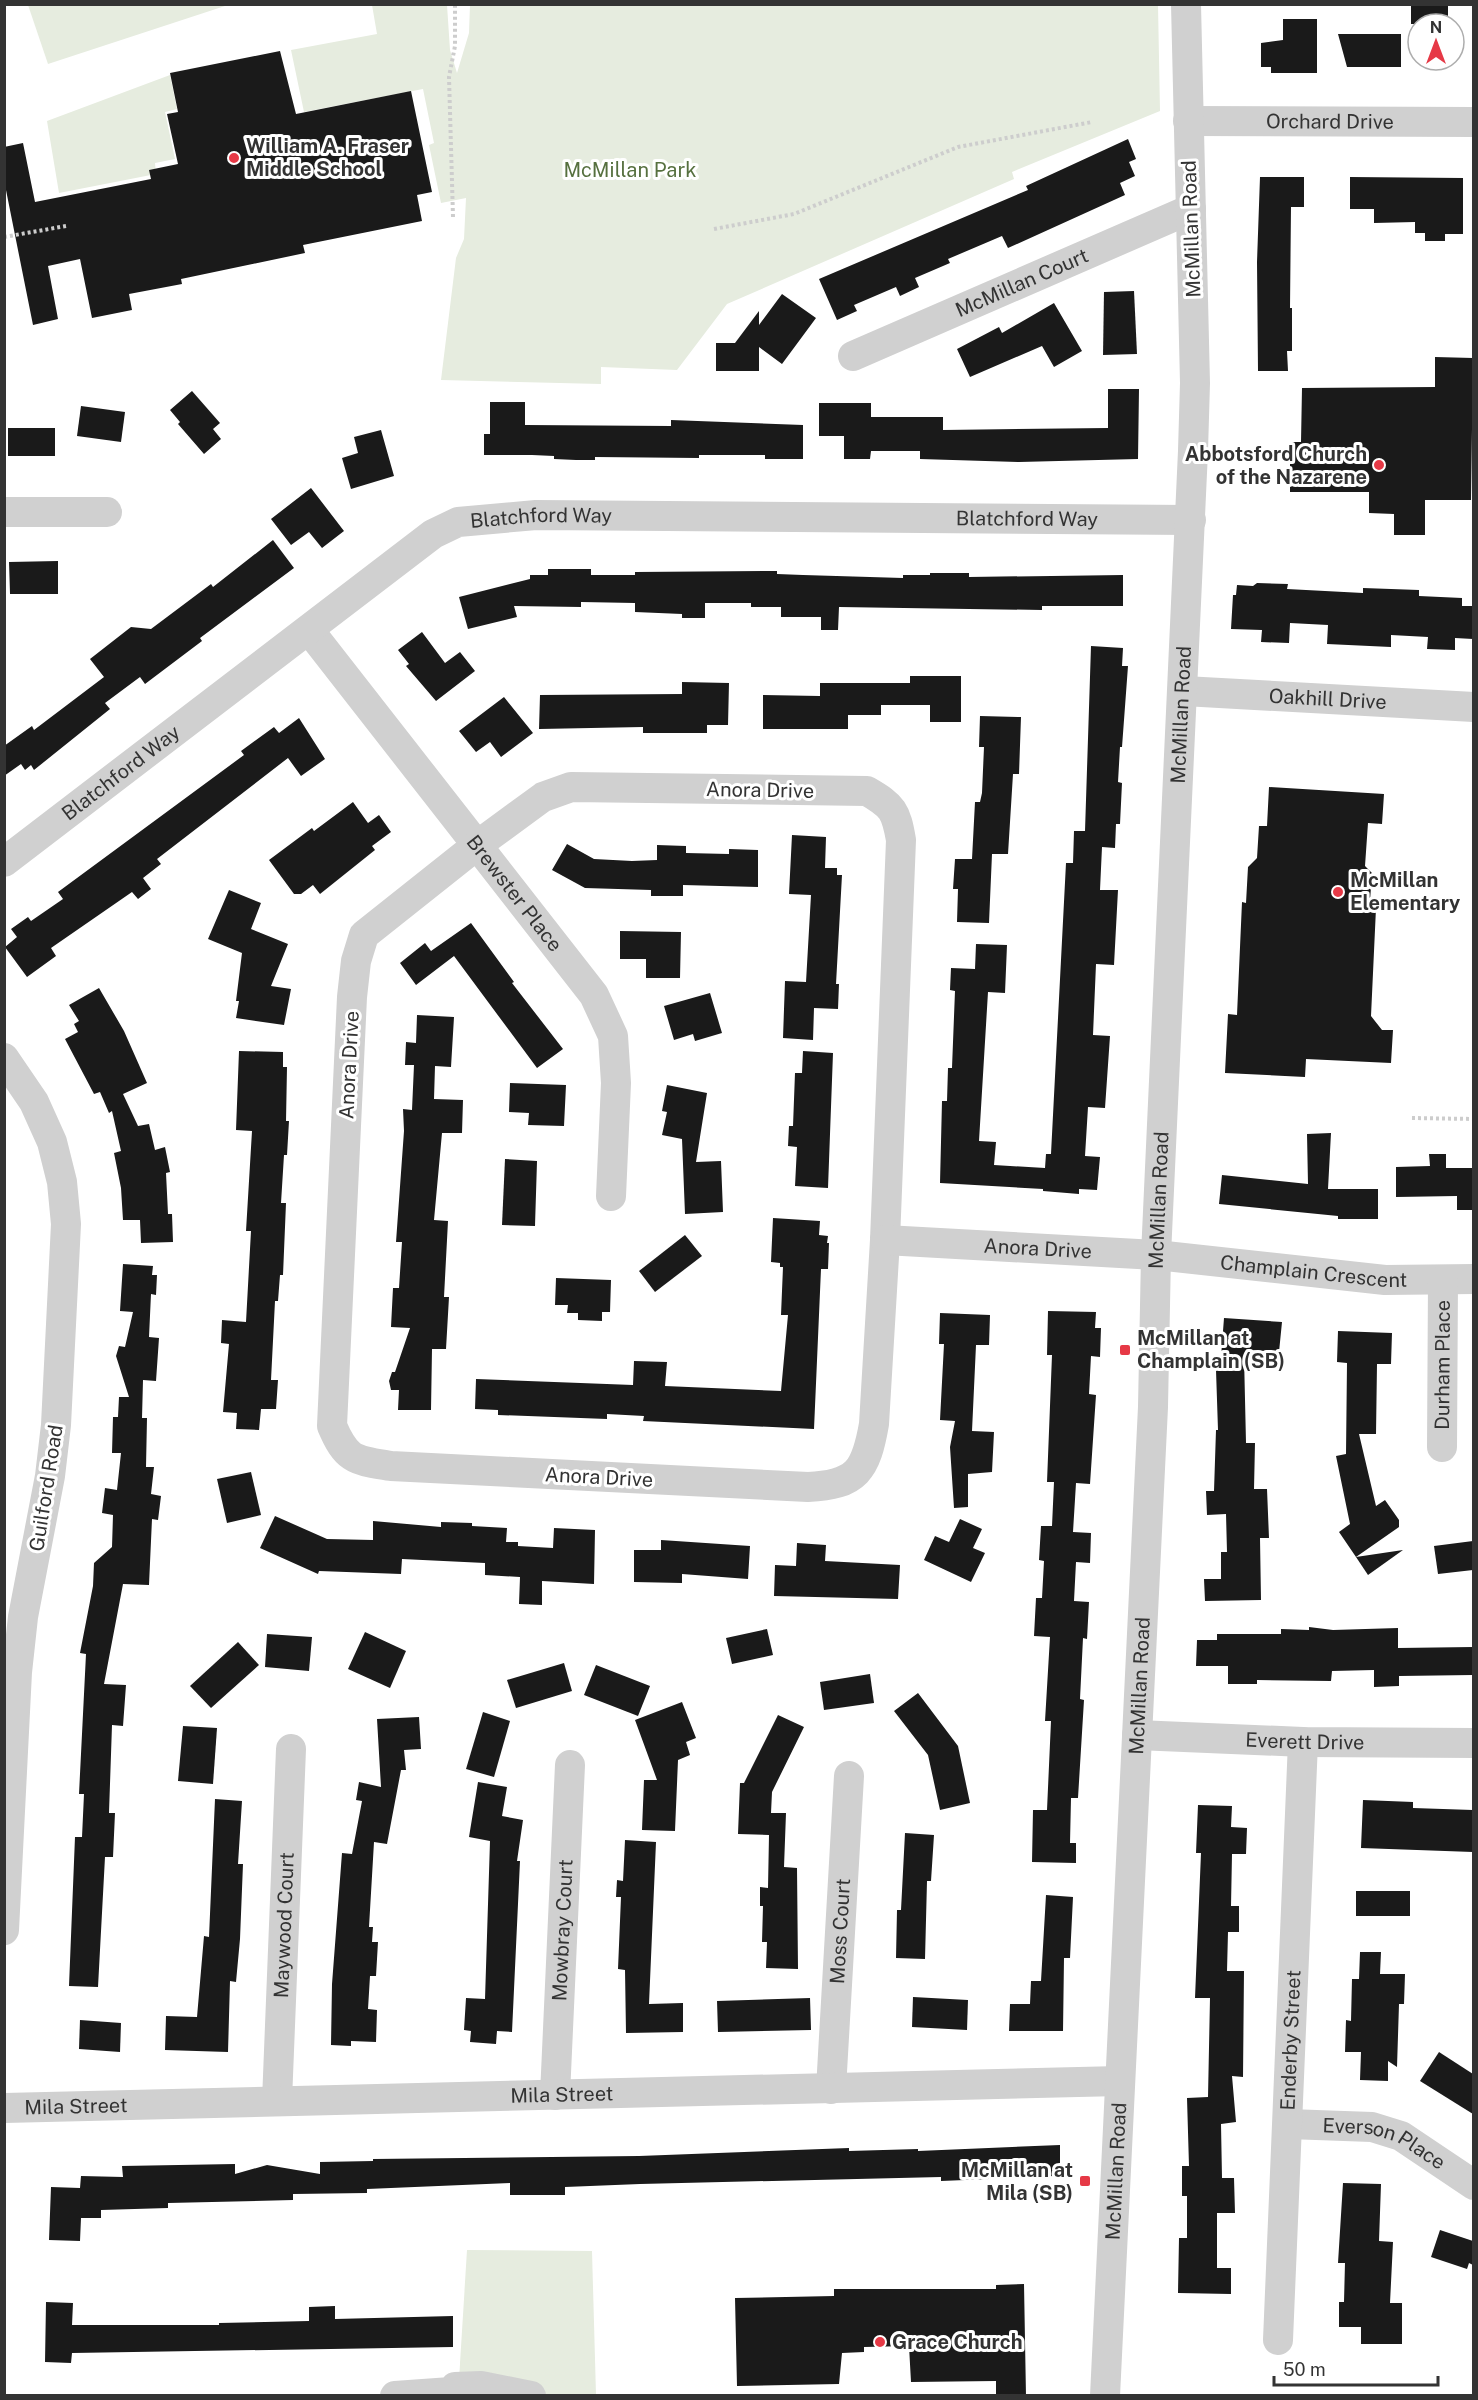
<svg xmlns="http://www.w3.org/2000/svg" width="1478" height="2400" viewBox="0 0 1478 2400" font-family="'Public Sans',sans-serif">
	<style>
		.green { fill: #e6ecdf }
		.building { fill: #1a1a1a }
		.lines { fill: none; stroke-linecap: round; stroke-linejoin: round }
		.path { stroke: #cdcdcd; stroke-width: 4; stroke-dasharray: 3 3; stroke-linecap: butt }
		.minor { stroke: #d0d0d0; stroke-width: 30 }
		.poi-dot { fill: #e63946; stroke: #fff; stroke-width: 2 }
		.labels { text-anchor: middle; stroke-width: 6; stroke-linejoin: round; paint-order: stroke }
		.street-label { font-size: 20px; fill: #333; stroke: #fff }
		.poi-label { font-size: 20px; font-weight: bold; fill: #333; stroke: #fff; text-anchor: start }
		.park-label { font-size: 20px; fill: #56703f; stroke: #fff }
	</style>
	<rect width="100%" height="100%" fill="#fff"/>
	<!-- green -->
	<g class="green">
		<path d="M28 5V4L228 5 48 64Z"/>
		<path d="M372 5H447L450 50 457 73 469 33 470 5H1158L1160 111 1012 172 1014 179 727 304 677 370 601 367V384L441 380 456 258 464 239 466 198 441 203 429 145 434 143 423 89 304 112 291 50 377 34Z"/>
		<path d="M170 75 177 109 165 112 175 159 155 163 156 174 59 193 47 121Z"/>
		<path d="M467 2250 592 2251 596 2395 458 2396Z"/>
	</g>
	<!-- building -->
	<g class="building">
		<rect x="1411" y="4" width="37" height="20"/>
		<path d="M1283 19H1317V73H1271V67H1261V43L1283 40Z"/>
		<path d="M1338 34H1401V67H1347Z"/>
		<path d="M280 51 296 114 411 91 432 192 417 195 422 221 303 245 305 253 181 279 182 284 129 294 132 310 92 318 80 259 48 266 58 319 33 325 4 180V147L23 143 35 202 151 179 149 170 178 164 167 114 178 112 170 73Z"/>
		<path d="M1128 139 1136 159 1129 162 1135 176 1120 183 1125 195 1008 248 1002 236 948 259 950 263 915 278 919 287 900 296 896 287 854 305 857 311 837 320 819 279 1028 190 1026 186Z"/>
		<path d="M1260 177H1304V207H1291L1290 308H1292V351H1287L1288 371H1258L1257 262Z"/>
		<path d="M1350 177 1463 178V234H1445V241H1425V233H1415V222L1374 223V209H1350Z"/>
		<path d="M1134 291 1137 354 1103 355 1104 292Z"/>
		<path d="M782 294 816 318 782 364 759 347V371H716V343H735L759 311V325Z"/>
		<path d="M1054 303 1082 351 1054 367 1042 346 970 377 957 349 999 327 1002 333Z"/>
		<path d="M1435 357 1473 358 1471 500H1425V535H1394V514L1369 513V492H1290V442H1301L1302 388 1435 387Z"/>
		<path d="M1108 389H1139L1138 459 1019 462 920 459V451H871L870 459H844V436H819V403H871V417H943V430L1108 428Z"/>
		<path d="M192 391 220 423 213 429 221 439 204 454 178 424 180 422 170 410Z"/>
		<path d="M490 402H525V425L671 426V420L803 425V459H765V455H699V458L595 457V460H576L554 459V456L532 455H484V434H490Z"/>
		<path d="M81 406 125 412 121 442 77 436Z"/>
		<rect x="8" y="428" width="47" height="28"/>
		<path d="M381 430 394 476 351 489 342 458 358 453 354 437Z"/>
		<path d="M311 488 344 531 322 548 309 532 291 545 271 519Z"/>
		<path d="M273 540 294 568 200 638 202 641 145 684 140 677 105 703 110 709 34 770 31 765 25 770 21 764 4 776V746L32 726 34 730 104 677 90 659 131 627 151 629 211 584 213 587Z"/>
		<path d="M58 561V594H10L9 562Z"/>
		<path d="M548 569H591V575H635V572L777 571V574L803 575 903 578V575H930V573H969V577L1123 575V606H1042V610L839 607 838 630H821V617H781V607H751V603H705V618H682V614L635 612V603L581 602V607L514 606 517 617 468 629 459 597 530 579V575H548Z"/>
		<path d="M1257 583 1288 584 1287 589 1363 593V588L1419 590V596L1462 598V606H1473V639L1455 638V650L1427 649 1428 637 1391 635V647L1327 644 1328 625 1290 623 1289 643 1261 642 1262 630 1231 629 1233 595H1236L1237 585 1253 586Z"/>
		<path d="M422 632 445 663 460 652 475 671 436 701 406 666 409 664 398 650Z"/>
		<path d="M1091 646 1123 648 1122 666H1128L1122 747H1120L1118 782 1122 783 1120 824H1116L1115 848 1102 847 1100 890H1118L1114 965 1096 964 1093 1035 1110 1036 1105 1108 1088 1107 1085 1156 1100 1157 1097 1190 1079 1189V1194L1043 1191V1189L940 1183 942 1101H947L948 1068H952L955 991 950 990 951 968 975 969 976 944 1007 945 1005 993 988 992 979 1141 996 1142 994 1165 1045 1168 1046 1154H1051L1066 863H1073L1074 831H1085Z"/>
		<path d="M910 676H961V722H930V705H881V715H848V729H763V695L820 696V683H910Z"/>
		<path d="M682 682 729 683 728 725H707V733H643V727L539 729 540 695 682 694Z"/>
		<path d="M504 697 533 733 501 757 490 742 476 752 459 731Z"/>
		<path d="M980 716 1021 717 1019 774H1013L1008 854H992L989 923 957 922 958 889H953L955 859H972L975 802H980L982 793 984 747H979Z"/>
		<path d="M299 718 325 759 301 776 288 758 157 859 161 864 143 878 151 889 138 899 132 892 51 948 56 956 27 977 5 947 17 937 11 929 28 917 31 921 63 899 58 892 244 755 241 751 274 727 279 733Z"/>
		<path d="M1269 787 1384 794 1382 824 1368 823 1365 866 1372 873 1370 901 1376 908 1371 1016 1382 1030H1393L1391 1063 1306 1059 1305 1077 1225 1073 1228 1014 1237 1015 1242 902 1246 903 1248 867 1257 858 1259 826H1267Z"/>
		<path d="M353 802 368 823 379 815 391 832 372 846 375 850 320 894 313 885 301 894H294L269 860 312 828 314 831Z"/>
		<path d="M792 835 826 837 825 868H837V875H842L836 984H839L838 1009 814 1008 813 1040 783 1038 785 981 806 982 811 895 789 894Z"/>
		<path d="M567 844 594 859 632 861 657 860V845L686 846V853L729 854V849L758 850V887L683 885V896H651V890L585 888 552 870Z"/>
		<path d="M229 890 261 903 251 929 288 944 271 986 291 989 284 1025 236 1018 239 1001H236L242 953 208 939Z"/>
		<path d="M471 923 514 982 512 983 563 1049 537 1068 454 956 416 985 400 963 425 943 431 951Z"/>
		<path d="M620 931 681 932 680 978H646V959H620Z"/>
		<path d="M99 988 124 1031 147 1083 123 1094 138 1126 149 1124 155 1150 165 1147 170 1172 166 1173 168 1214H172L173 1242 141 1243 140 1220H123L121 1188 114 1153 121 1151 112 1111 109 1113 100 1092 94 1094 65 1039 78 1032 74 1024 79 1021 69 1005Z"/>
		<path d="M710 993 722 1033 695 1041 693 1034 674 1040 664 1006Z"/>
		<path d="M417 1015 454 1017 451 1067 435 1066 434 1099 463 1100 462 1133H442L434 1220 448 1221 444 1297H449L446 1349H432L431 1410H398L399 1390H391L389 1381 392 1372H395L410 1328 391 1327 393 1288H399L402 1242H396L404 1131 403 1109 412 1110 414 1065H405L406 1042 416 1043Z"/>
		<path d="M239 1051 283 1052V1067H287L286 1121H289L287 1155H284L281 1203H286L283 1275H280L278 1301H275L271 1380H278L276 1409H261L259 1430 236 1429 237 1413 223 1412 229 1344 221 1343 222 1320 246 1322 251 1231H246L252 1131 236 1130Z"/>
		<path d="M803 1051 833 1053 828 1188 795 1186 797 1147 788 1146 789 1126H793L795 1073H802Z"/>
		<path d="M510 1083 566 1085 564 1126 528 1125 529 1113 509 1112Z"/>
		<path d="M667 1085 707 1093 696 1162 721 1161 723 1212 685 1214 682 1139 662 1135 667 1112 662 1111Z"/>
		<path d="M1331 1133 1328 1189H1378V1219H1338V1216L1219 1204 1222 1175 1308 1184 1307 1134Z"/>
		<path d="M1429 1154H1446V1168H1473V1210H1457V1196L1396 1197V1167L1430 1166Z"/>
		<path d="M505 1159 537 1161 535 1226 502 1225Z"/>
		<path d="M773 1218 820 1221 819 1235 828 1236 827 1243H829L828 1269H821L814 1429 643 1421 644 1416 607 1414V1419L498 1415V1410L475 1409 476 1379 633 1385 634 1361 667 1362 665 1386 781 1391 788 1315H781L783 1267H780V1263L771 1262Z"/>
		<path d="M685 1235 702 1256 655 1292 639 1271Z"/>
		<path d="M123 1264 153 1266 152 1275H157L156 1295 151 1294 149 1337 159 1338 156 1381 143 1380 142 1418H147L146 1467H154L151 1494 161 1496 158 1520 152 1519 149 1585 123 1584 104 1684 126 1685 123 1726 112 1725 109 1813H115L113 1857H105L98 1987 69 1986 75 1837H82L84 1794H79L86 1654 80 1653 93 1586 94 1563 112 1547 113 1515 102 1513 105 1488 117 1490 121 1453H112L113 1417H118L119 1397H129L116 1356 119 1346 125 1347 133 1312 120 1311Z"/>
		<path d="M556 1278 611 1280 610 1312H602V1321L578 1320V1313H567L568 1305H555Z"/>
		<path d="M1048 1311 1096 1312 1095 1328H1101L1100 1357 1091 1356 1089 1394 1096 1395 1090 1484 1076 1483 1073 1532 1091 1533 1090 1563 1076 1562 1074 1601 1089 1602 1087 1639 1083 1638 1080 1699 1084 1700 1078 1798H1071L1070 1843H1076V1863L1032 1862 1033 1810H1047L1051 1721H1045L1050 1637 1034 1636 1036 1598H1042L1044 1561 1039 1560 1041 1526H1052L1054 1482H1047L1052 1355H1047Z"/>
		<path d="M940 1313 990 1315 989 1345H976L972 1431 994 1432 992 1472 968 1474V1507L954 1508 950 1447 955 1421 940 1420 944 1344H939Z"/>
		<path d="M1224 1318 1282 1322 1279 1352 1251 1350V1356H1244L1246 1443H1255L1254 1489H1267L1269 1538H1260L1261 1600 1205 1601 1204 1579H1221V1552H1227L1226 1514 1207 1515 1206 1491H1214L1216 1430H1218L1216 1370H1220Z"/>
		<path d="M1338 1331 1392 1333 1391 1364H1377L1376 1434H1359L1376 1506 1385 1500 1399 1520V1527L1356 1557 1339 1532 1350 1524 1336 1456 1346 1454 1347 1363 1337 1362Z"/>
		<path d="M251 1472 261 1515 227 1523 217 1479Z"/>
		<path d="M275 1516 327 1539 373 1540V1521L441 1527V1522L472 1523V1526L507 1528 506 1542H518V1546L553 1548 554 1528 595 1530 594 1584 542 1581V1605L519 1604 520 1577 485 1575V1563L402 1559 401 1574 319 1571 318 1574 260 1548Z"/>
		<path d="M960 1519 982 1529 973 1548 985 1553 971 1582 924 1560 935 1536 949 1542Z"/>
		<path d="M661 1540 750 1546 748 1579 682 1574V1583L634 1582V1550H661Z"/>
		<path d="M1473 1541V1570L1438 1574 1434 1546Z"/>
		<path d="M797 1543 826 1545 825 1561 900 1565 898 1599 774 1596 775 1565 796 1566Z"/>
		<path d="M1403 1550 1368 1575 1356 1557Z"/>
		<path d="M1309 1627 1333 1630 1398 1628V1648L1473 1647V1675L1399 1676V1686L1374 1687V1670L1332 1671 1331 1681 1257 1680V1684H1228V1666H1196L1197 1640H1217V1634H1281V1629L1309 1630Z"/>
		<path d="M767 1629 773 1655 732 1664 726 1638Z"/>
		<path d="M365 1632 406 1651 390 1688 348 1669Z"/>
		<path d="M267 1634 312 1637 309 1671 265 1667Z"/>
		<path d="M238 1642 259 1665 211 1708 190 1686Z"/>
		<path d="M564 1663 572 1691 516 1708 507 1680Z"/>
		<path d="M596 1665 650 1686 638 1716 584 1695Z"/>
		<path d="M870 1674 874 1703 824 1710 820 1682Z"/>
		<path d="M918 1693 958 1746 970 1803 940 1810 928 1755 894 1711Z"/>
		<path d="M682 1702 696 1738 686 1742 690 1755 678 1760 675 1831 642 1830 644 1780H657L635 1720Z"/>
		<path d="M483 1712 510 1721 494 1777 466 1769Z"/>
		<path d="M778 1715 804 1727 772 1792 771 1813H786L784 1867 797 1868 798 1969 766 1968 767 1942H762L763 1906H760V1887L768 1888 769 1835 738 1834 740 1783H744Z"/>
		<path d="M419 1717 421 1749 404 1750 406 1770H401L387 1844 374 1842 369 1927H373L372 1942H378L376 1976H370L368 2009 377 2010 376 2042 351 2041V2046L331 2045 332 1984 342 1853 352 1854 362 1801 356 1800 359 1782 381 1787 377 1719Z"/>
		<path d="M183 1726 217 1728 213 1784 178 1781Z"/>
		<path d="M478 1782 507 1787 502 1816 523 1820 517 1861H520L512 2032 497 2031 496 2044 470 2042 471 2031 464 2030 466 1998 485 1999 490 1841 469 1837Z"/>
		<path d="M215 1799 242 1801 238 1864H243L240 1939 236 1982 230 1981 228 2052 165 2050 166 2016 197 2017 204 1936 209 1937Z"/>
		<path d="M1363 1800 1413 1802V1808L1473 1810V1852L1361 1848Z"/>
		<path d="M1198 1805 1232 1806 1231 1827 1247 1828 1246 1854H1232L1231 1906H1239V1932H1228L1227 1971H1244L1243 2077 1232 2076 1236 2122 1221 2124 1222 2178H1234L1235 2213H1217V2268H1231V2294L1178 2293 1179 2238H1187V2196H1182V2166H1189L1187 2098 1208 2097 1210 1998H1195L1201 1853H1196Z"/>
		<path d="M905 1833 934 1835 931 1881H927L925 1959 896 1958 897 1910H901Z"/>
		<path d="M625 1840 656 1842 649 2004 683 2003V2032L626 2033 625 1970 618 1969 621 1897H616L617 1880 623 1881Z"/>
		<rect x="1356" y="1891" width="54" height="25"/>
		<path d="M1046 1895 1073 1897 1070 1958H1064L1063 2031H1009L1010 2004H1030L1031 1981H1041Z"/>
		<path d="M1360 1952H1381L1380 1974H1405L1404 2004H1399L1397 2067 1388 2061V2081L1360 2080 1361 2052H1345L1346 2020 1351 2021 1352 1979H1359Z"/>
		<path d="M913 1997 968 2000 967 2030 912 2027Z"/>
		<path d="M810 1998 811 2030 718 2032 717 2001Z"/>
		<path d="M80 2020 121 2023 120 2052 79 2049Z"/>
		<path d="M1439 2052 1473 2074V2114L1420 2081Z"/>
		<path d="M1060 2145V2176L989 2177V2179L941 2181V2177L640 2184 565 2187V2195H510V2183L367 2189V2193L293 2194V2200L168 2203V2208L101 2210V2218H81L80 2241 49 2240 51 2187 80 2188 81 2176 123 2177 122 2166 235 2164V2174L267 2165 320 2174V2162L373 2161V2159L639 2156 849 2148V2151L918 2149V2151Z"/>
		<path d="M1343 2183 1381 2184 1379 2241 1393 2242 1390 2303H1402V2344H1361V2327H1339V2302H1344L1345 2263H1338Z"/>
		<path d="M1440 2230 1473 2241V2265L1469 2263 1467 2269 1431 2257Z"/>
		<path d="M1024 2284 1026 2396H996V2381L911 2382 909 2346 864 2347V2352L842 2353 839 2384 737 2386 735 2298 834 2296V2289H996V2285Z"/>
		<path d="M46 2302 73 2303 72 2325H219V2323L309 2321V2307L335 2306V2319L453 2316V2347L72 2353 71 2363 45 2362Z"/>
	</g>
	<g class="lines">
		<!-- path -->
		<g class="path">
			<path d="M453 217 449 77 455 46V4"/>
			<path d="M714 229 794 214 958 147 1092 122"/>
			<path d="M4 237 66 226"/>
			<path d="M1412 1118 1474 1119"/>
		</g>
		<!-- minor -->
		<g class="minor">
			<path id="s1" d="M1188 121 1474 122"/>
			<path id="s2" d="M853 356 1191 209"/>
			<path d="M4 512H107"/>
			<path id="s3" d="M309 630 594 995 613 1036 616 1083 611 1196"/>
			<path id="s4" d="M1184 691 1474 707"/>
			<path d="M571 787 867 791C893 806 896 811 901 840L885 1240 874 1424C866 1470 857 1485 808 1487L391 1466C355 1460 347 1461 332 1426L352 997 356 961 364 935 476 846 543 797Z"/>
			<path id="s5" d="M4 862 433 534 458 522 536 515 1191 520"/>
			<path d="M4 1058 34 1102 52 1142 62 1182 66 1224 56 1425 50 1476 23 1617 17 1672 4 1930"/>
			<path id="s6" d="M885 1240 1156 1255 1385 1280 1474 1279"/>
			<path id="s7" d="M1442 1447 1443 1280"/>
			<path id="s8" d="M1137 1735 1303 1742 1474 1743"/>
			<path id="s9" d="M831 2089 849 1776"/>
			<path id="s10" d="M555 2095 570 1765"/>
			<path id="s11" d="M277 2101 291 1749"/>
			<path id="s12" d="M4 2108 1120 2081"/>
			<path id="s13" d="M1288 2124 1372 2127 1401 2136 1474 2185"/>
			<path id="s14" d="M1278 2340 1303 1742"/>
			<path d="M395 2396 451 2392 455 2387 481 2386 531 2396"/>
			<path id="s15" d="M1105 2396 1153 1407 1156 1255 1193 451 1195 383 1186 4"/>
		</g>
	</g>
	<!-- markers -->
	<g class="poi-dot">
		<circle cx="234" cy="158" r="6"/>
		<circle cx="1379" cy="465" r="6"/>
		<circle cx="1338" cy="892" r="6"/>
		<rect x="1119" y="1344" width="12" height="12" rx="3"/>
		<rect x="1079" y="2175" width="12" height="12" rx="3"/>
		<circle cx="880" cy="2342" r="6"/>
	</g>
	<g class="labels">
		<!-- street labels -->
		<g class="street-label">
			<text dy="7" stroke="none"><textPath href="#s1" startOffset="142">Orchard Drive</textPath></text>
			<text transform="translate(1191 229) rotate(-92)" y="7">McMillan Road</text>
			<text dy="7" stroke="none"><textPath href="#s2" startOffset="184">McMillan Court</textPath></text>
			<text dy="7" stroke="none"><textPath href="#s5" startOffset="1137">Blatchford Way</textPath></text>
			<text dy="7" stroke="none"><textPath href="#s5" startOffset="651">Blatchford Way</textPath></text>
			<text dy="7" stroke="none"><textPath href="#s4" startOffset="144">Oakhill Drive</textPath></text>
			<text dy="7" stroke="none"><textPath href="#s15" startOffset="1683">McMillan Road</textPath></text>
			<text dy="7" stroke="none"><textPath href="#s5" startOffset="147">Blatchford Way</textPath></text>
			<text transform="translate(760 790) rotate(1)" y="7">Anora Drive</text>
			<text dy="7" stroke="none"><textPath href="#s3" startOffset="334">Brewster Place</textPath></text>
			<text transform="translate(349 1065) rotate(-87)" y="7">Anora Drive</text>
			<text dy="7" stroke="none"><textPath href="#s15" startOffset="1197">McMillan Road</textPath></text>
			<text dy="7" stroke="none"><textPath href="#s6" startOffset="153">Anora Drive</textPath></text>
			<text dy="7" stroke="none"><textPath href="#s6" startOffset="430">Champlain Crescent</textPath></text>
			<text dy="7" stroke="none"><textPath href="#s7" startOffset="82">Durham Place</textPath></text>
			<text transform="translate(599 1477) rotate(3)" y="7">Anora Drive</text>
			<text transform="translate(46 1488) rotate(-81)" y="7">Guilford Road</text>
			<text dy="7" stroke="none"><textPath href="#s15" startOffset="711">McMillan Road</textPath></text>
			<text dy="7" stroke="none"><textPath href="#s8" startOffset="168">Everett Drive</textPath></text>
			<text dy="7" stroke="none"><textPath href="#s11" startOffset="176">Maywood Court</textPath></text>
			<text dy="7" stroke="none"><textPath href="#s10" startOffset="165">Mowbray Court</textPath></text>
			<text dy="7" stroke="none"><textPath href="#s9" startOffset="158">Moss Court</textPath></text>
			<text dy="7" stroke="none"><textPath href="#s14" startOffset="300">Enderby Street</textPath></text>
			<text dy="7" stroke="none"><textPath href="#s12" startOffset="558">Mila Street</textPath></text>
			<text dy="7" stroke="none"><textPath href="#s12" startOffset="72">Mila Street</textPath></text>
			<text dy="7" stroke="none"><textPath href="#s13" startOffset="100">Everson Place</textPath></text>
			<text dy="7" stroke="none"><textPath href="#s15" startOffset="225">McMillan Road</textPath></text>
		</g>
		<!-- poi labels -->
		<g class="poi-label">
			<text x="246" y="153">William A. Fraser<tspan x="246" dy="23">Middle School</tspan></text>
			<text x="1367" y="461" text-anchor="end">Abbotsford Church<tspan x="1367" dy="23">of the Nazarene</tspan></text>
			<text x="1350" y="887">McMillan<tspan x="1350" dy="23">Elementary</tspan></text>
			<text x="1137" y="1345">McMillan at<tspan x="1137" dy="23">Champlain (SB)</tspan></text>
			<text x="1073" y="2177" text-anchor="end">McMillan at<tspan x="1073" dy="23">Mila (SB)</tspan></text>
			<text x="892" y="2349">Grace Church</text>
		</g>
		<!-- park labels -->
		<g class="park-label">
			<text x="630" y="177">McMillan Park</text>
		</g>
	</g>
	<!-- border -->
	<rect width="1478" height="2400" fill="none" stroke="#333333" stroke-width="12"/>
	<!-- north arrow -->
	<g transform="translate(1436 42)"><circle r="28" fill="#ffffff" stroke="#adadad" stroke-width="1.5"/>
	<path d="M0-4.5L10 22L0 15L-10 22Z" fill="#e63946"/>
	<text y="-9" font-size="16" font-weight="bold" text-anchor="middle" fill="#333333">N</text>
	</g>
	<!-- scale -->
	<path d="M1274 2376v9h164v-9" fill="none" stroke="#333333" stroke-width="3"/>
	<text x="1283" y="2376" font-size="18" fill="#333333" stroke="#ffffff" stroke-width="4.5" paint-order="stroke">50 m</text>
</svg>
